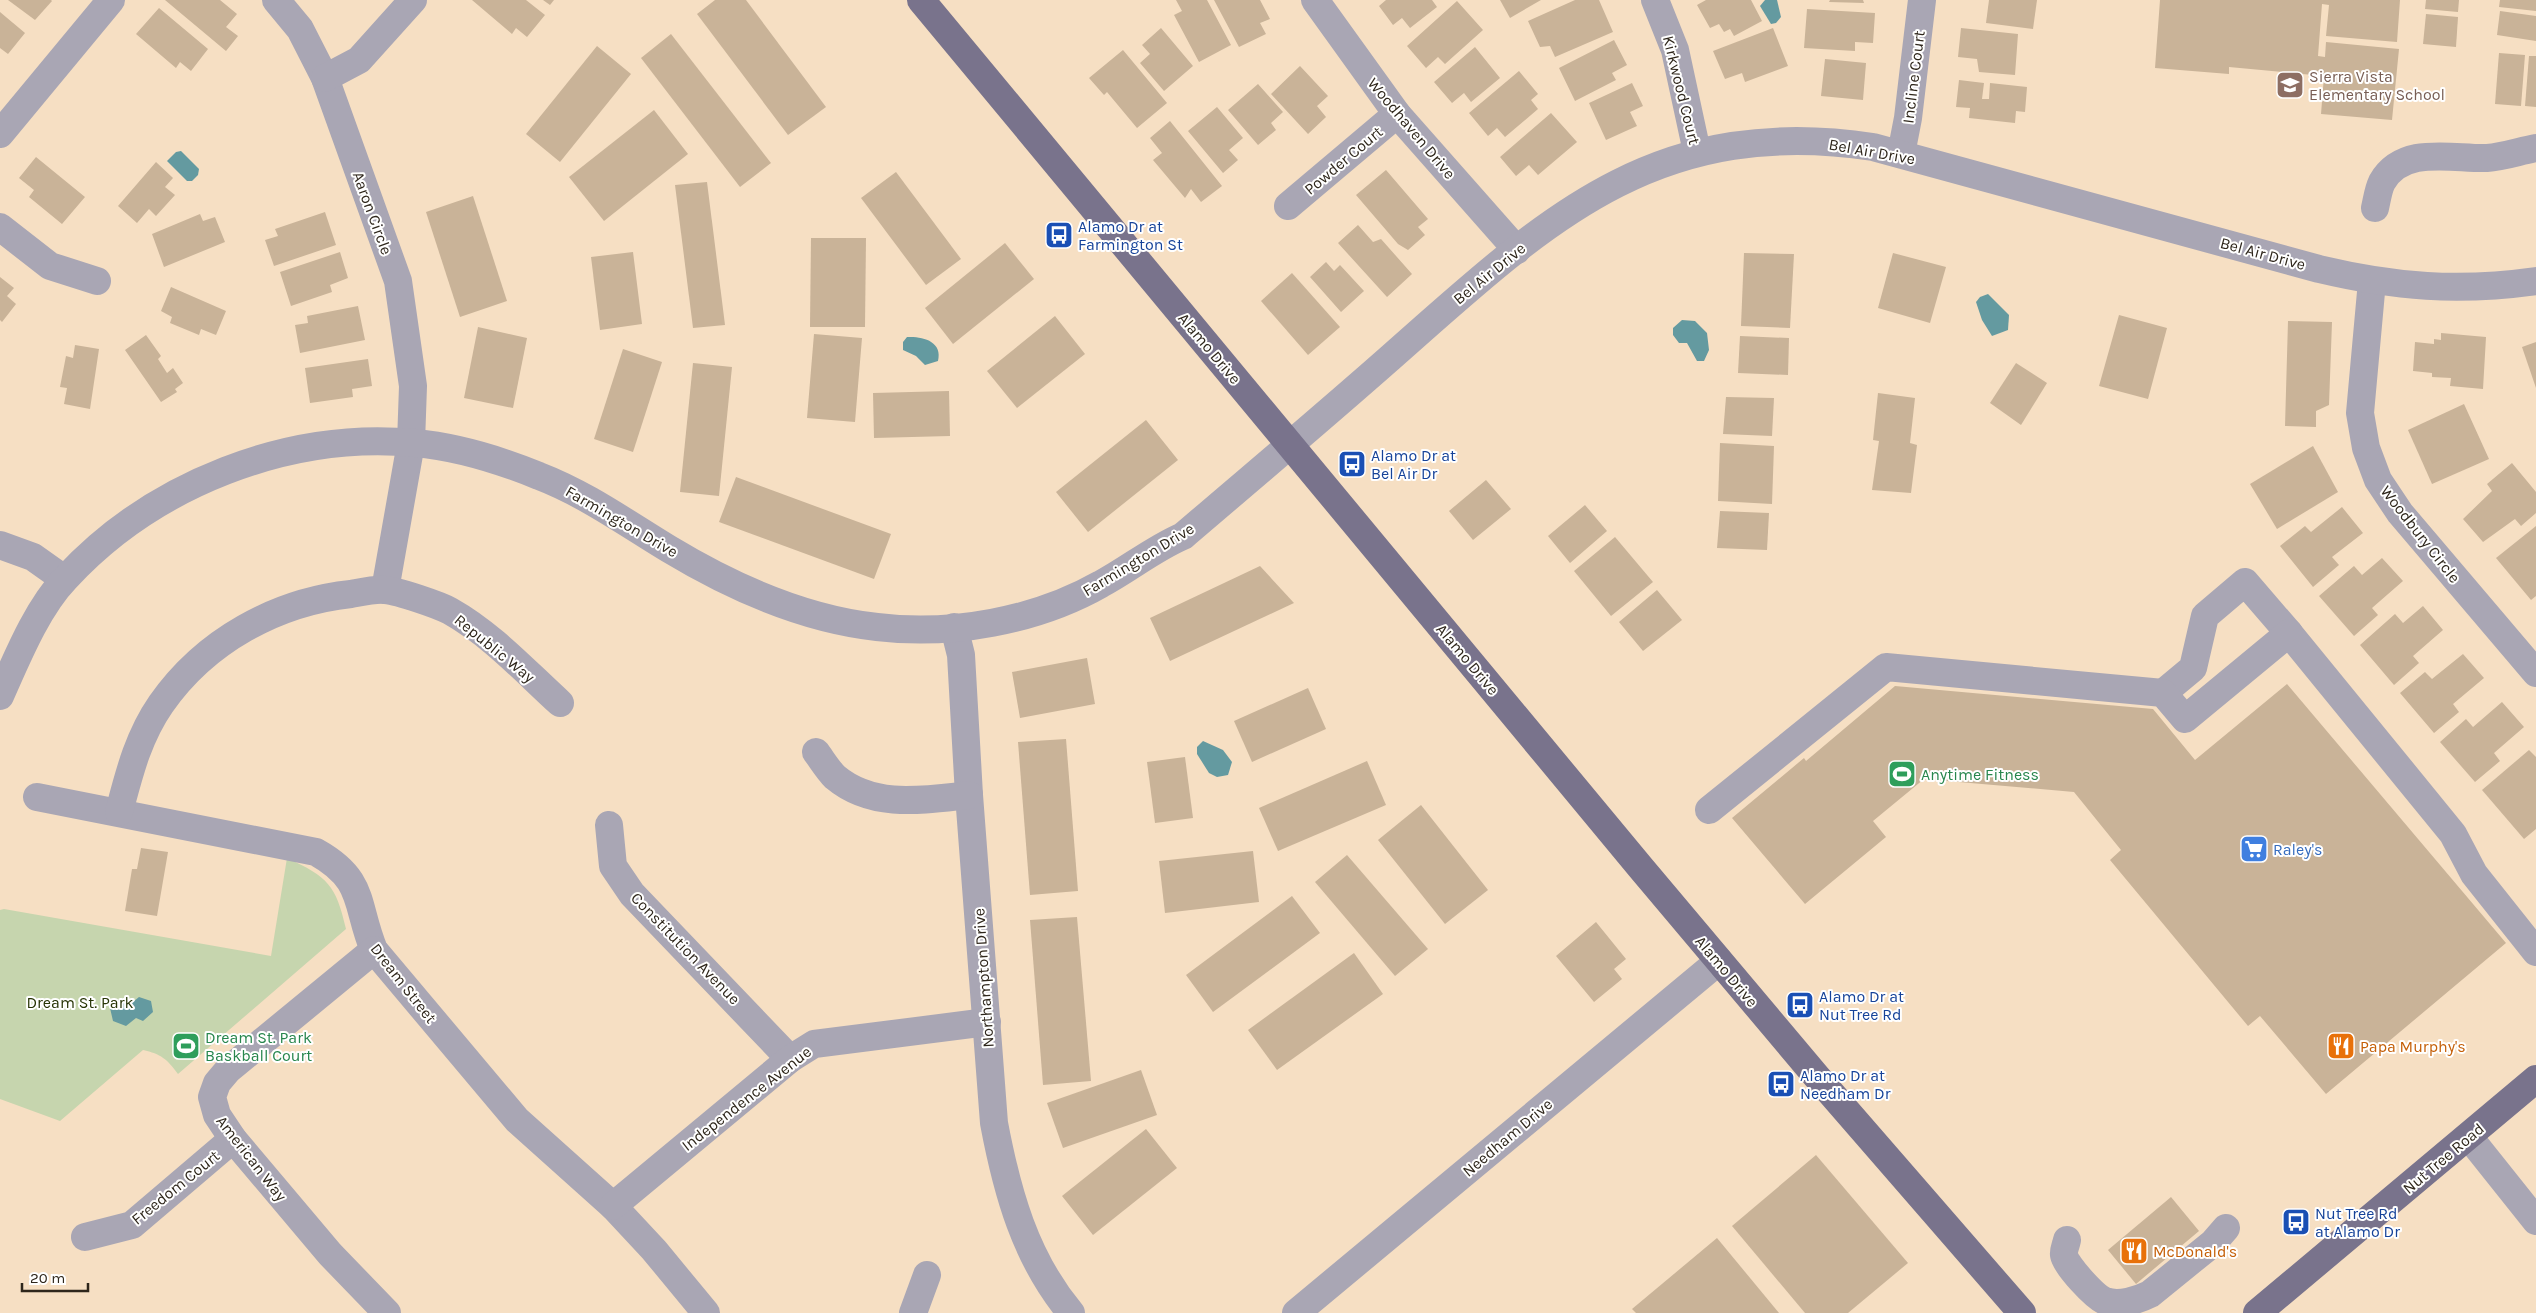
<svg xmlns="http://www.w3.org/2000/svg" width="2536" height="1313" viewBox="0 0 2536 1313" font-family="Karla,sans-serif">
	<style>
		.green { fill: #c6d5ae }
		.water { fill: #649aa0 }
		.building { fill: #c9b398 }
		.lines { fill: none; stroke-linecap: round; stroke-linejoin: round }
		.minor { stroke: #a9a6b4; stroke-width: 28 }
		.major { stroke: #79738c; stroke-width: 28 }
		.labels { text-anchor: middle; stroke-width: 4; stroke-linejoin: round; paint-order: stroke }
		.education-label { font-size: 16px; fill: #785e54; stroke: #fff; text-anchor: start }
		.street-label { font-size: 16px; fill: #2e261b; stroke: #fff }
		.transit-label { font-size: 16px; fill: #164399; stroke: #fff; text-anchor: start }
		.leisure-label { font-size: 16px; fill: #27864d; stroke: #fff; text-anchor: start }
		.shop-label { font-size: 16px; fill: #366cbe; stroke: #fff; text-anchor: start }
		.park-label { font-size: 16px; fill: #273405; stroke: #fff }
		.food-label { font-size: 16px; fill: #c56008; stroke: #fff; text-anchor: start }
	</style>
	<rect width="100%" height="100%" fill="#f6dfc3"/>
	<!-- green -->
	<path class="green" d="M287 858C328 877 336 885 346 929L178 1074C167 1059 161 1054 143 1050L60 1121 0 1099V910L4 909 271 956Z"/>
	<!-- water -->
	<g class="water">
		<path d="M1765 0H1777L1781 17 1776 23 1771 24 1760 6Z"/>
		<path d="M181 151 199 169 198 175 192 181H187L167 161 176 152Z"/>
		<path d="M1988 294 2009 315 2008 330 1992 336 1982 320 1976 302 1980 297Z"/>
		<path d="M1682 320 1695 321 1707 333 1709 350 1704 361H1697L1687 343H1679L1673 335V328Z"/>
		<path d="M907 337C922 336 943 341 938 361L925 365 916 356 903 350V342Z"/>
		<path d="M1203 741 1223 750 1232 762 1228 775 1217 777 1209 773 1197 754V747Z"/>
		<path d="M139 997 151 1001 153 1012 143 1021 136 1018 126 1026 113 1021 110 1008 121 998 133 1002Z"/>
	</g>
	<!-- building -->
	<g class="building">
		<path d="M8 0H51L52 1 35 20Z"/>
		<path d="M165 0H220L237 14 226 27 238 36 226 51Z"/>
		<path d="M472 0H526L545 15 527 37 516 28 512 34Z"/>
		<path d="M543 0H554L550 5Z"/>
		<path d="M715 0H746L826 107 788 135 697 14Z"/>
		<path d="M1176 0H1207L1231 45 1199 62 1174 15 1182 11Z"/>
		<path d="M1214 0H1260L1270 19 1260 23 1266 34 1239 47Z"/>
		<path d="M1386 0H1432L1437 7 1410 28 1402 18 1393 25 1379 6Z"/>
		<path d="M1500 0H1541L1510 18Z"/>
		<path d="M1575 0H1599L1613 32 1555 57 1550 46 1540 47 1528 21Z"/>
		<path d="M1706 0H1751L1762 21 1734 36 1730 29 1724 32 1719 24 1710 28 1697 5Z"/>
		<path d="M1830 0H1863L1864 3 1829 2Z"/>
		<path d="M1989 0H2037L2033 29 1986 23Z"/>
		<path d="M2160 0H2400L2397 42 2326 36 2329 5 2322 4 2318 56 2325 57 2326 42 2399 49 2392 120 2321 114 2324 76 2229 67V74L2155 68Z"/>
		<path d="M2426 0H2459L2458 12 2425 9Z"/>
		<path d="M2500 0H2536V11L2499 7Z"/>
		<path d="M1457 1 1483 30 1445 64 1438 57 1426 68 1407 46Z"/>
		<path d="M159 8 208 49 191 71 180 62 176 68 136 34Z"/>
		<path d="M1807 9 1875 13 1873 43 1855 42V51L1804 48Z"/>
		<path d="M2500 11 2536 16V41L2497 35Z"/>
		<path d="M0 12 25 33 8 54 0 48Z"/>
		<path d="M2426 14 2458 17 2456 47 2423 44Z"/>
		<path d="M1161 28 1193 66 1164 91 1140 63 1150 54 1142 45Z"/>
		<path d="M1773 28 1788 66 1745 82 1742 73 1725 79 1713 51Z"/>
		<path d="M1961 28 2018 34 2015 75 1979 72 1977 59 1958 57Z"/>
		<path d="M671 34 771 163 740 187 641 58Z"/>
		<path d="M1614 40 1627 65 1612 73 1616 80 1575 101 1559 68Z"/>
		<path d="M597 46 631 74 560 162 526 134Z"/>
		<path d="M1475 47 1500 78 1471 102 1464 93 1452 103 1434 82Z"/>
		<path d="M1123 50 1167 103 1137 128 1107 92 1104 95 1089 78Z"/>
		<path d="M2499 53 2525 55 2521 106 2495 104Z"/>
		<path d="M2529 56H2536V107L2525 106Z"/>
		<path d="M1825 59 1866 63 1863 100 1821 96Z"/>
		<path d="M1300 66 1328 96 1317 106 1326 117 1308 134 1271 94Z"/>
		<path d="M1519 71 1538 94 1531 100 1538 109 1505 137 1497 128 1488 136 1469 113Z"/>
		<path d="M1959 80 1984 83 1982 99H1989L1990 83 2027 87 2025 112 2016 111 2015 123 1969 118 1970 108 1956 107Z"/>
		<path d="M1632 83 1643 106 1630 112 1637 126 1606 140 1589 103Z"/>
		<path d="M1258 84 1283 112 1271 123 1276 130 1258 145 1228 110Z"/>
		<path d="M1217 107 1243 138 1229 150 1238 160 1223 173 1188 131Z"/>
		<path d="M654 110 688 154 604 221 569 177Z"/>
		<path d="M1551 113 1577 142 1538 175 1529 165 1516 176 1500 157Z"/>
		<path d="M1170 121 1222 186 1201 202 1191 189 1185 198 1153 160 1162 153 1150 138Z"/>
		<path d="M36 157 85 197 62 224 29 197 34 190 19 178Z"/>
		<path d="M156 162 173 178 165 187 175 195 156 216 149 209 137 223 118 206Z"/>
		<path d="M1386 170 1428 219 1418 227 1425 235 1408 250 1398 244 1356 195Z"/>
		<path d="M896 172 961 259 926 285 861 198Z"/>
		<path d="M707 182 725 325 693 328 675 185Z"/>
		<path d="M473 196 507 301 460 317 426 212Z"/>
		<path d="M325 212 336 245 274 266 265 240 278 236 275 229Z"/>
		<path d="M200 214 203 221 215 217 225 242 164 267 152 234Z"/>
		<path d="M1358 225 1373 242 1381 239 1412 274 1387 297 1338 243Z"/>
		<path d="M811 238H866L865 327H810Z"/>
		<path d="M1005 243 1034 279 953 344 925 308Z"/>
		<path d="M340 252 348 278 330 285 332 292 291 306 280 272Z"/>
		<path d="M633 252 642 324 600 330 591 257Z"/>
		<path d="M1744 253 1794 254 1790 328 1741 326Z"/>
		<path d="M1893 253 1946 267 1930 323 1878 308Z"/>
		<path d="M1326 262 1334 271 1340 265 1364 291 1341 312 1310 277Z"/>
		<path d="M1292 273 1340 327 1308 355 1261 301Z"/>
		<path d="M0 277 14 288 7 296 16 304 2 322 0 320Z"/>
		<path d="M171 287 226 311 216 335 201 329 199 335 170 323 172 317 161 311Z"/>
		<path d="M358 306 365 340 300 353 295 325 308 323 307 316Z"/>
		<path d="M2119 315 2167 328 2148 399 2099 386Z"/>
		<path d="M1055 316 1085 354 1017 408 987 371Z"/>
		<path d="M2288 321 2332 322 2329 405 2316 411V427L2285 426Z"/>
		<path d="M478 327 527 338 513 408 464 398Z"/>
		<path d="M2441 333 2486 337 2483 389 2450 386 2451 378 2432 377V373L2413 371 2415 342 2434 344V339L2441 340Z"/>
		<path d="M814 334 862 338 855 422 807 418Z"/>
		<path d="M146 335 161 356 158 359 167 373 173 368 183 383 175 389 177 392 161 402 125 350Z"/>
		<path d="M1740 336 1789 338 1788 375 1738 373Z"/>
		<path d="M2536 342V388L2522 347Z"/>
		<path d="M75 345 99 349 90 409 64 404 67 388 60 387 66 356 73 358Z"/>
		<path d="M623 349 662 362 633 452 594 439Z"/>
		<path d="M368 359 372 386 352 389 353 397 310 403 305 368Z"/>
		<path d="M693 363 732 367 719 496 680 492Z"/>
		<path d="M2016 363 2047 383 2021 425 1990 403Z"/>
		<path d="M949 391 950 436 874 438 873 393Z"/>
		<path d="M1878 393 1915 398 1910 443 1917 445 1911 493 1872 490 1879 441 1873 440Z"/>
		<path d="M1726 397 1774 398 1772 436 1723 434Z"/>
		<path d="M2464 404 2489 459 2432 484 2408 430Z"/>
		<path d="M1146 420 1178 460 1088 532 1056 492Z"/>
		<path d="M1720 443 1774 446 1772 504 1718 501Z"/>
		<path d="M2313 446 2338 492 2277 529 2250 484Z"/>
		<path d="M2512 463 2536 492V513L2521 526 2515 519 2483 542 2463 519 2492 491 2487 484Z"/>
		<path d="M736 477 891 534 874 579 719 522Z"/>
		<path d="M1486 480 1511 509 1473 540 1449 511Z"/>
		<path d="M1585 505 1607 531 1570 563 1548 536Z"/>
		<path d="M2342 507 2363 533 2332 557 2339 565 2313 587 2280 546 2305 526 2311 532Z"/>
		<path d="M1720 511 1769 513 1767 550 1717 548Z"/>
		<path d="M2536 526V596L2531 600 2496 558Z"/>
		<path d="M1615 537 1653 582 1611 616 1574 571Z"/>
		<path d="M2382 558 2403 581 2372 608 2378 615 2354 636 2319 596 2354 566 2362 575Z"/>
		<path d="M1260 566 1294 603 1170 661 1150 618Z"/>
		<path d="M1657 590 1682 620 1643 651 1619 622Z"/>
		<path d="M2423 606 2443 630 2413 656 2419 663 2394 685 2360 645 2395 614 2403 623Z"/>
		<path d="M2463 654 2484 678 2453 704 2459 712 2434 733 2400 693 2425 672 2432 679Z"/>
		<path d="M1087 658 1095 704 1020 718 1012 672Z"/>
		<path d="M2287 684 2506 943 2326 1094 2260 1016 2248 1026 2110 860 2121 850 2074 792 1924 779 1873 821 1886 837 1805 904 1732 818 1804 758 1806 761 1895 686 2153 709 2195 760Z"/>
		<path d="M1308 688 1326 729 1252 762 1234 721Z"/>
		<path d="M2502 702 2524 727 2494 753 2500 761 2475 782 2440 742 2466 719 2473 727Z"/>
		<path d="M1066 739 1078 891 1030 895 1018 742Z"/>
		<path d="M2529 750 2536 757V829L2524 839 2482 790Z"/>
		<path d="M1185 757 1193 818 1155 823 1147 762Z"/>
		<path d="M1367 761 1386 805 1278 851 1259 808Z"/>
		<path d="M1421 805 1488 890 1445 924 1378 840Z"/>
		<path d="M141 848 168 852 157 916 125 911 132 869H137Z"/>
		<path d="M1253 851 1259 902 1165 913 1159 861Z"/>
		<path d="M1347 855 1428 949 1395 976 1315 882Z"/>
		<path d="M1292 896 1320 933 1213 1012 1186 975Z"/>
		<path d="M1077 917 1091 1081 1043 1085 1030 920Z"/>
		<path d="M1596 922 1626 959 1614 969 1622 979 1594 1002 1556 956Z"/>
		<path d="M1354 953 1383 994 1277 1070 1248 1030Z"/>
		<path d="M1141 1070 1157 1115 1063 1148 1047 1103Z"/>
		<path d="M1146 1129 1177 1168 1093 1235 1062 1196Z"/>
		<path d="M1816 1155 1908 1263 1848 1313H1805L1732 1226Z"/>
		<path d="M2171 1197 2199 1231 2136 1284 2108 1250Z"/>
		<path d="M1717 1238 1779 1313H1636L1632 1309Z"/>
	</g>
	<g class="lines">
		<!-- minor -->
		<g class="minor">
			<path d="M276 0 300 29 325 78 398 281 413 386 411 443 385 590"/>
			<path d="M1315 0 1397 114 1517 250"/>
			<path d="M1655 0 1675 50 1697 152"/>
			<path d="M325 78 359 60 413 0"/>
			<path d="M0 134 111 0"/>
			<path d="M1901 154 1908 118 1922 0"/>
			<path d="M1288 206 1397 114"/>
			<path d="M2375 208C2377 200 2378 190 2382 182 2403 145 2452 159 2487 158 2503 157 2520 151 2536 148"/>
			<path d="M0 227 50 266 97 281"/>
			<path d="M2372 281 2360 413 2366 448 2378 480 2400 513 2536 673"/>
			<path d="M0 545 33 557 64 579"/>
			<path d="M954 627 961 655 969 795 994 1123C1007 1192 1025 1258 1071 1313"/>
			<path d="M2163 693 2193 668 2205 616 2245 582 2289 633"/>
			<path d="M0 696C17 658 37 608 66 578 153 484 288 431 415 443 458 447 500 460 539 476 586 494 626 523 669 549 732 587 804 619 877 627 951 636 1036 621 1101 584 1129 569 1153 549 1183 536 1252 477 1322 418 1390 358 1543 223 1652 114 1873 147L2319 269C2395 287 2458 292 2536 281"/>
			<path d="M816 752C822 760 828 770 835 777 873 809 923 800 969 795"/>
			<path d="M37 797 316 852C366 880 355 904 374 950L517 1120 613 1206 654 1250 706 1313"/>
			<path d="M1709 810 1886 667 2163 693 2185 719 2289 633 2453 834 2474 874 2536 952"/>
			<path d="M119 812C129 774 138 737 161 704 205 641 276 602 351 594 362 592 375 589 385 590 398 591 439 605 450 611 491 634 525 671 560 703"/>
			<path d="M609 825 613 866 632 894 790 1059"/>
			<path d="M374 950 228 1070 217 1083 212 1097 217 1115 233 1139 330 1254 387 1313"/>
			<path d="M2469 1137 2536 1221"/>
			<path d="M613 1206 790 1059 814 1044 987 1022"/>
			<path d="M85 1237 132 1225 233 1139"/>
			<path d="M2067 1240C2066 1245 2063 1251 2064 1255 2066 1266 2095 1297 2105 1301 2119 1306 2138 1300 2150 1294L2213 1243 2226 1228"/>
			<path d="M913 1313 927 1275"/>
			<path d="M1296 1313 1719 961"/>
		</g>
		<!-- major -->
		<g class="major">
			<path d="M921 0 1641 868 1817 1077 2022 1313"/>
			<path d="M2257 1313 2536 1079"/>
		</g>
	</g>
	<!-- icons -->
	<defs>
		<symbol id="school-square" viewBox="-11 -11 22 22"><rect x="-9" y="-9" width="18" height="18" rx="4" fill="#8d6e63" stroke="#fff"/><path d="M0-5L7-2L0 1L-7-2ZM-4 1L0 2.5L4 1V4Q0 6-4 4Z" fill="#fff"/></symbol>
		<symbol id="bus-square" viewBox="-11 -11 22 22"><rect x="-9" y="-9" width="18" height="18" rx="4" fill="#1a4fb4" stroke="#fff"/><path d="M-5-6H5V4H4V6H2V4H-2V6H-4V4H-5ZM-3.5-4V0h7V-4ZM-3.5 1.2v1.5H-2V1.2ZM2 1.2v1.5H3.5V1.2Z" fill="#fff"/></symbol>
		<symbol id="stadium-square" viewBox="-11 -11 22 22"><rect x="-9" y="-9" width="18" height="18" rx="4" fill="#2e9e5b" stroke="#fff"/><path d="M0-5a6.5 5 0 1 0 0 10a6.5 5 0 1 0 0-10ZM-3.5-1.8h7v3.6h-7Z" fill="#fff"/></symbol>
		<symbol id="supermarket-square" viewBox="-11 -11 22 22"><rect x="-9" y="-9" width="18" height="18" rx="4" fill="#3f7fe0" stroke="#fff"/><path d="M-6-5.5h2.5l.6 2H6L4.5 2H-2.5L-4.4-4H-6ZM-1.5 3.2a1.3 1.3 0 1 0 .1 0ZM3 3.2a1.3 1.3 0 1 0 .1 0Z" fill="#fff"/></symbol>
		<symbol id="restaurant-square" viewBox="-11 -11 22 22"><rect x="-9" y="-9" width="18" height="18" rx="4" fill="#e8710a" stroke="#fff"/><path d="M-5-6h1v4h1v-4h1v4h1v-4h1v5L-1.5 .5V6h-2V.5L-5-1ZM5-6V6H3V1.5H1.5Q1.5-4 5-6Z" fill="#fff"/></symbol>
	</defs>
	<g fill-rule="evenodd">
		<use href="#school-square" x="2274" y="69" width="32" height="32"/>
		<use href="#bus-square" x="1043" y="219" width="32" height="32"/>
		<use href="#bus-square" x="1336" y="448" width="32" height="32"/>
		<use href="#stadium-square" x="1886" y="758" width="32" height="32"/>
		<use href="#supermarket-square" x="2238" y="833" width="32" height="32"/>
		<use href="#bus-square" x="1784" y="989" width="32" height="32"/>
		<use href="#stadium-square" x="170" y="1030" width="32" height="32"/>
		<use href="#restaurant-square" x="2325" y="1030" width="32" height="32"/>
		<use href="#bus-square" x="1765" y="1068" width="32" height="32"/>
		<use href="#bus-square" x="2280" y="1206" width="32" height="32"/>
		<use href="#restaurant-square" x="2118" y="1235" width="32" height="32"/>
	</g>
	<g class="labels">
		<!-- education labels -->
		<g class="education-label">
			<text x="2309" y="82">Sierra Vista<tspan x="2309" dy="18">Elementary School</tspan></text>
		</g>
		<!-- street labels -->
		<g class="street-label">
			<text transform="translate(1913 77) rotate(-83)" y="6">Incline Court</text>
			<text transform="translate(1682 90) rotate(76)" y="6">Kirkwood Court</text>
			<text transform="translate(1412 128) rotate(50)" y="6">Woodhaven Drive</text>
			<text transform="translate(1872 151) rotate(10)" y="6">Bel Air Drive</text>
			<text transform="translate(1343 160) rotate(-40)" y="6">Powder Court</text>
			<text transform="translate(373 213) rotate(70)" y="6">Aaron Circle</text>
			<text transform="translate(2263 253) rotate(15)" y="6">Bel Air Drive</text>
			<text transform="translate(1489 273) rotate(-39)" y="6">Bel Air Drive</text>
			<text transform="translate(1210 348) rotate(50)" y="6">Alamo Drive</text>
			<text transform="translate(622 521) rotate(30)" y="6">Farmington Drive</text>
			<text transform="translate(2421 534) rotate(52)" y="6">Woodbury Circle</text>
			<text transform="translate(1138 559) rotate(-31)" y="6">Farmington Drive</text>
			<text transform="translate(495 648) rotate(39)" y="6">Republic Way</text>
			<text transform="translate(1468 659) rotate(50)" y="6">Alamo Drive</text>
			<text transform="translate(686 948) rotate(46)" y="6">Constitution Avenue</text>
			<text transform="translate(1727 971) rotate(50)" y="6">Alamo Drive</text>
			<text transform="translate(983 978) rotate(-94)" y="6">Northampton Drive</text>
			<text transform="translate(404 983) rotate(52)" y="6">Dream Street</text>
			<text transform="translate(746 1098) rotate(-38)" y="6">Independence Avenue</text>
			<text transform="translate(1507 1137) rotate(-40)" y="6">Needham Drive</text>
			<text transform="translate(252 1158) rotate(52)" y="6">American Way</text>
			<text transform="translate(2443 1158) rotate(-40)" y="6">Nut Tree Road</text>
			<text transform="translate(175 1187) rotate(-39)" y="6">Freedom Court</text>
		</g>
		<!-- transit labels -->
		<g class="transit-label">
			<text x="1078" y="232">Alamo Dr at<tspan x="1078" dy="18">Farmington St</tspan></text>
			<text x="1371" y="461">Alamo Dr at<tspan x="1371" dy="18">Bel Air Dr</tspan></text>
			<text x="1819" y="1002">Alamo Dr at<tspan x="1819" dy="18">Nut Tree Rd</tspan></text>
			<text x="1800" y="1081">Alamo Dr at<tspan x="1800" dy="18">Needham Dr</tspan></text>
			<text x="2315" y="1219">Nut Tree Rd<tspan x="2315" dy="18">at Alamo Dr</tspan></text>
		</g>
		<!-- leisure labels -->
		<g class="leisure-label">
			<text x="1921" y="780">Anytime Fitness</text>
			<text x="205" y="1043">Dream St. Park<tspan x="205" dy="18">Baskball Court</tspan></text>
		</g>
		<!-- shop labels -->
		<g class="shop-label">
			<text x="2273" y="855">Raley's</text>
		</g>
		<!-- park labels -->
		<g class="park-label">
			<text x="80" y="1008">Dream St. Park</text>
		</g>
		<!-- food labels -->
		<g class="food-label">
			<text x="2360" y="1052">Papa Murphy's</text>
			<text x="2153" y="1257">McDonald's</text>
		</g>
	</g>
	<!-- scale -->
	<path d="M22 1283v8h66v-8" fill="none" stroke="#2e261b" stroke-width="2.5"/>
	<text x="30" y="1283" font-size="15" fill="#2e261b" stroke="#ffffff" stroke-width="4" paint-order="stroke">20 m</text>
</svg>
